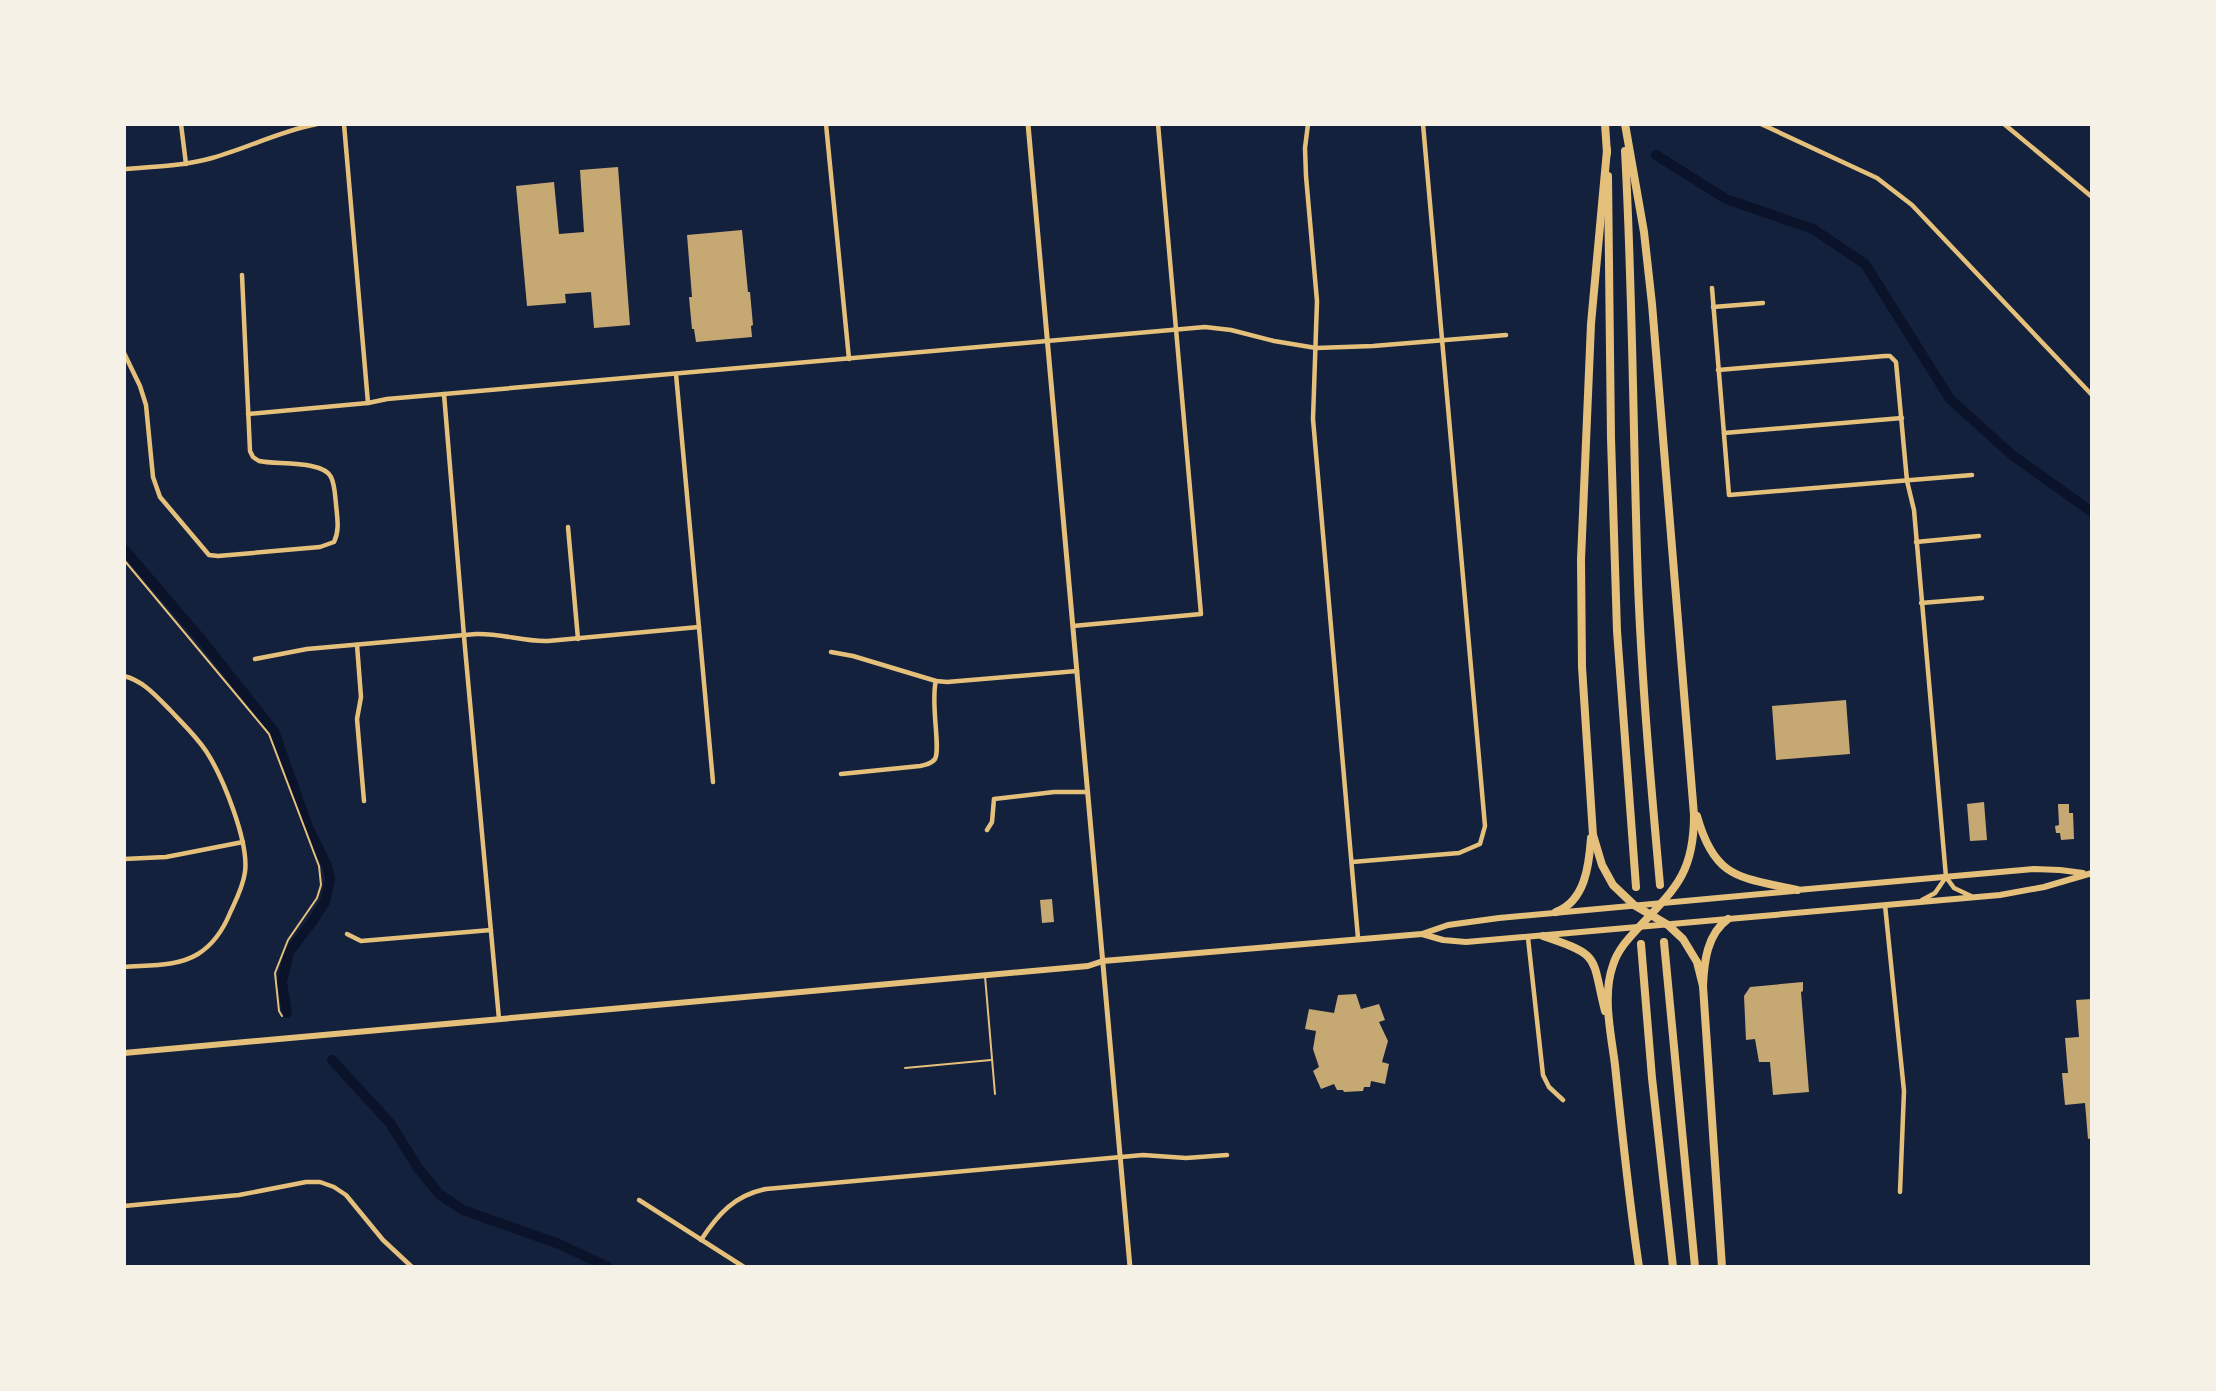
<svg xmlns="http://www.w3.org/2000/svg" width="2216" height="1391" viewBox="0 0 2216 1391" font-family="'Golos Text',sans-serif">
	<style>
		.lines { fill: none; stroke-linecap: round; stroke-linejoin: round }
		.canal { stroke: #0b132b; stroke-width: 10 }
		.building { fill: #c6a872 }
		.path { stroke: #e5c07b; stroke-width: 2 }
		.service { stroke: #e5c07b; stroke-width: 2 }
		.minor { stroke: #e5c07b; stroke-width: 4.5 }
		.tertiary { stroke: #e5c07b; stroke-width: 5 }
		.secondary { stroke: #e5c07b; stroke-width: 6 }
		.primary { stroke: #e5c07b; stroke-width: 6 }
		.motorway { stroke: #e5c07b; stroke-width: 8 }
	</style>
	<rect width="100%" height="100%" fill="#14213d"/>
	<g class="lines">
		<!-- canal -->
		<g class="canal">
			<path d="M1656 155 1726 199 1813 229 1865 264 1950 399 2012 455 2092 512"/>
			<path d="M124 549 201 639 274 731 308 827 327 866 330 878 325 902 312 922 289 952 282 982 287 1013"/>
			<path d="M332 1060 390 1123 418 1168 439 1194 463 1210 559 1244 608 1267"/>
		</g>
	</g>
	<!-- building -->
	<g class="building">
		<path d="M618 167 630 325 594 328 591 292 565 294 566 303 527 306 516 186 554 182 559 234 584 232 580 170Z"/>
		<path d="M742 230 748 292H750L753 325 751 326 752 337 696 342 694 329H692L689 297H692L687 235Z"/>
		<path d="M1846 700 1850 754 1776 760 1772 706Z"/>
		<path d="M1984 802 1987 840 1970 841 1967 804Z"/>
		<path d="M2058 804H2069V813H2073L2074 839 2061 840 2060 833H2056L2055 826 2059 825Z"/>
		<path d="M1052 899 1054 922 1042 923 1040 900Z"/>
		<path d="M1803 982V991L1801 992 1809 1092 1773 1095 1770 1062H1759L1755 1039 1746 1040 1744 996 1750 987Z"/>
		<path d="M1356 994 1361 1009 1379 1004 1385 1020 1379 1022 1388 1041 1382 1062 1389 1064 1385 1084 1371 1081 1370 1087H1364L1363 1091 1344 1092 1343 1090H1337L1334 1084 1321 1089 1313 1071 1319 1067 1313 1049 1316 1031 1305 1029 1309 1009 1334 1013 1338 995Z"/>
		<path d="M2092 999V1138L2088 1139 2085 1103 2065 1105 2062 1073H2068L2065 1038 2079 1037 2076 1000Z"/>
	</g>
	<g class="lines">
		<!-- path -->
		<path class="path" d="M124 560 269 734 319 866 321 885 317 898 288 940 275 973 279 1011 282 1016"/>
		<!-- service -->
		<g class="service">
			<path d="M985 976 995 1094"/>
			<path d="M905 1068 991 1060"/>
		</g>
		<!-- minor -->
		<g class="minor">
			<path d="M181 124 186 164"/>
			<path d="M344 124 368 403"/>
			<path d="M826 124 849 359"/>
			<path d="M1308 124 1305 148 1306 176 1317 301 1313 419 1358 938"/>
			<path d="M1761 124 1877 178 1912 205 2092 395"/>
			<path d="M2004 124 2092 197"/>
			<path d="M124 169C153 167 184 166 212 158 248 148 280 131 317 124"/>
			<path d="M1712 288 1729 495 1972 475"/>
			<path d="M1713 307 1763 303"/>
			<path d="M124 353 140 386 146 405 153 477 160 497 209 555 218 556 320 547 334 542C340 530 337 517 336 504 335 496 335 485 331 477 323 460 276 465 259 461L253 457 250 451 242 275"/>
			<path d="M1718 370 1885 356H1890L1896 362 1907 481 1914 510 1946 877 1954 888 1971 896"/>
			<path d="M676 374 713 782"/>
			<path d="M444 394 465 648 499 1019"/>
			<path d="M248 414 368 403 387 399 1205 327 1231 330 1274 341 1316 348 1373 346 1506 335"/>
			<path d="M1724 433 1902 418"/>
			<path d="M568 527 578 639"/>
			<path d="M1916 542 1979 536"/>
			<path d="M1921 603 1982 598"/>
			<path d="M1073 626 1201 614 1158 124"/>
			<path d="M357 645 361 697 357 719 364 801"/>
			<path d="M831 652 853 656 936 681 947 682 1077 671"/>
			<path d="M255 659 307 649 476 634C501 633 524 642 548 641L699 627"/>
			<path d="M124 676C144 681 157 697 171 711 183 724 196 736 206 751 223 777 249 842 245 872 243 887 236 900 230 913 223 930 214 944 198 954 177 967 148 965 124 967"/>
			<path d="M841 774 920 766C926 765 931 764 935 759 941 749 930 701 936 681"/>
			<path d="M987 830 992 822 994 799 1054 792H1088"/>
			<path d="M124 859 166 857 243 842"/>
			<path d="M1352 862 1459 853 1480 844 1485 826 1423 124"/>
			<path d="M1922 900 1935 893 1946 877"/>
			<path d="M1885 905 1904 1091 1900 1192"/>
			<path d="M347 934 361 941 491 930"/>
			<path d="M1528 938 1543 1075 1549 1087 1563 1100"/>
			<path d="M639 1200 744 1267"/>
			<path d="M124 1206 239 1195 306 1182H320L334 1187 346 1195 383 1240 412 1267"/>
			<path d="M701 1240C718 1214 735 1195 766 1189L1143 1155 1186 1158 1227 1155"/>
		</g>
		<!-- tertiary -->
		<path class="tertiary" d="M1028 124 1130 1267"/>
		<!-- secondary -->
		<g class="secondary">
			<path d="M1797 890 2034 869 2060 870 2083 873"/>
			<path d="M1728 919 2000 895 2044 887 2092 873"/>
		</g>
		<!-- primary -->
		<g class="primary">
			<path d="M1422 934 1443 940 1466 942 1728 919"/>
			<path d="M124 1053 1088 966 1103 961 1422 934 1448 925 1499 918 1793 891"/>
		</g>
		<!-- motorway -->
		<g class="motorway">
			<path d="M1605 124 1607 153"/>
			<path d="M1625 124 1644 232 1652 304 1694 815C1694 871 1677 887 1640 926 1629 938 1618 949 1613 965 1602 996 1611 1033 1615 1065 1622 1133 1629 1200 1639 1267"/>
			<path d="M1607 150 1591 324 1581 560 1582 667 1593 835 1602 865 1613 885 1634 905 1668 925 1683 939 1697 962 1703 986"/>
			<path d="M1625 151C1633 295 1633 440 1638 584 1642 685 1651 785 1660 885"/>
			<path d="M1608 176 1611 438 1617 631 1636 887"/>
			<path d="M1697 816C1715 880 1740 877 1797 890"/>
			<path d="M1556 912C1585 901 1589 866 1591 838"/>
			<path d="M1543 936C1602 956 1591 955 1605 1011"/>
			<path d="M1664 942 1695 1267"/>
			<path d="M1641 944 1652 1078 1673 1267"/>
			<path d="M1722 1267 1703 986C1704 962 1707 934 1728 919"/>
		</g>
	</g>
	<!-- border -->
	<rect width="2216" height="1391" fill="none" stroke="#f6f1e7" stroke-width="252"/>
</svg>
